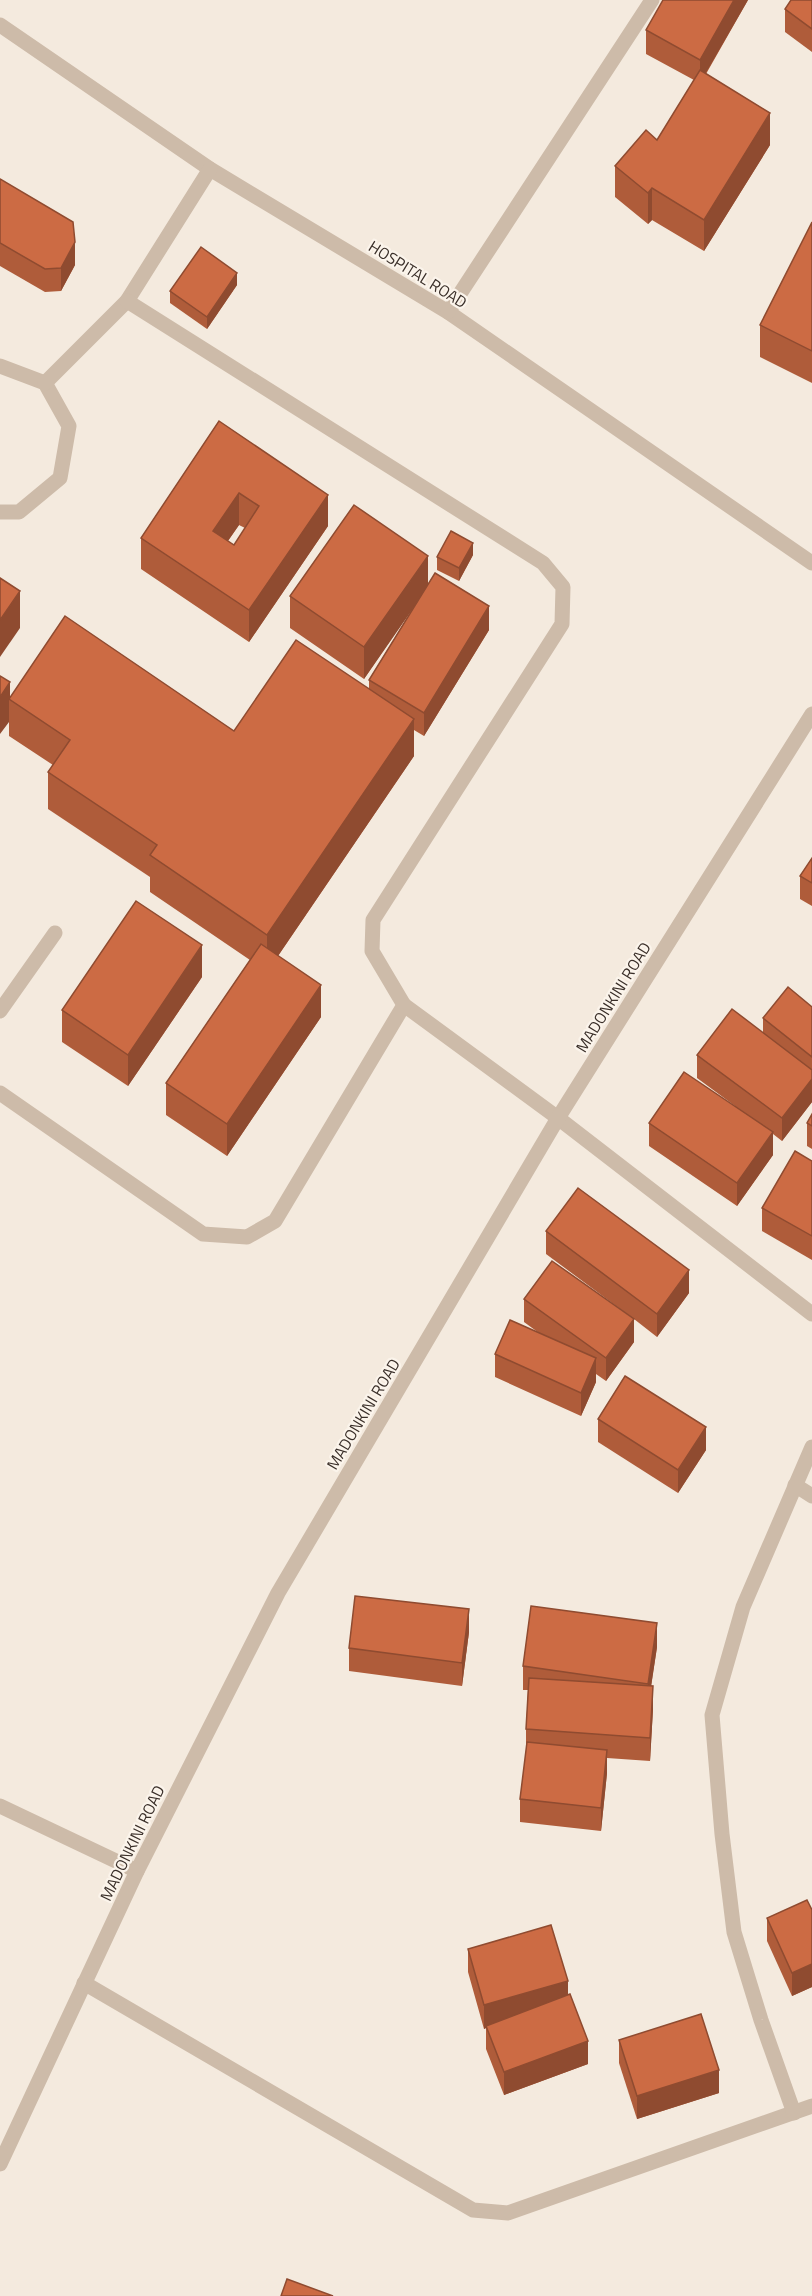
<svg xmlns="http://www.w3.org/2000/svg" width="812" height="2296" viewBox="0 0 812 2296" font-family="'Titillium Web',sans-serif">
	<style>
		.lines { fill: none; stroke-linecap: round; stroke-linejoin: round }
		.minor { stroke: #cdbba9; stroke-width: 15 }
		.wall { fill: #af5c3a; fill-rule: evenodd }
		.shaded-wall { fill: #8f4b30 }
		.building { fill: #cc6b44; stroke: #8f4b30; stroke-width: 1.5; fill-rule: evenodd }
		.labels { text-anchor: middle; stroke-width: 4.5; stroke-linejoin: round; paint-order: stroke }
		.street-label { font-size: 16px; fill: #3a2f29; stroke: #fbf4eb }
	</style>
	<rect width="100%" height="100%" fill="#f4eade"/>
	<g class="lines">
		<!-- minor -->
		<g class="minor">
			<path d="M0 25 210 169 448 312 812 563"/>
			<path d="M448 312 652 0"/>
			<path d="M0 366 45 383 69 426 60 478 19 512H0"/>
			<path d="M45 383 127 301 210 169"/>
			<path d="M404 1005 558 1118 812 1314"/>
			<path d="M0 1011 55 933"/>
			<path d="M0 1093 203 1234 247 1237 275 1221 404 1005 372 951 373 920 562 624 563 587 543 563 127 301"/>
			<path d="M795 1485 812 1496"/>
			<path d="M0 1806 137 1871"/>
			<path d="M84 1983 473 2210 508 2213 812 2106"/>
			<path d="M794 2113 761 2020 734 1932 722 1834 712 1715 743 1607 812 1447"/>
			<path d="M0 2164 137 1871 278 1593 558 1118 812 714"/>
		</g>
	</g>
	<!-- wall -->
	<g class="wall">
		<path d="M748 0 706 74 770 145 704 251 652 220 648 224 615 197V166L657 140 694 80 646 54V30Z"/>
		<path d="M812 0V52L785 32V9Z"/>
		<path d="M0 179 75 265 61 291 45 292 0 266Z"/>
		<path d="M812 223V383L760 357V325Z"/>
		<path d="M237 285 207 329 170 303V291Z"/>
		<path d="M219 421 328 526 249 642 141 569V538ZM239 525 245 528 234 545 228 541Z"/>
		<path d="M473 555 459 581 437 570V557Z"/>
		<path d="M428 585 489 630 424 736 414 730V756L278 956 321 1017 227 1156 166 1115V1083L250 960 150 892V877L48 809V772L53 765 9 736V722L0 676 10 696 234 731 369 689V680L416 603 364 679 290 628V596Z"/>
		<path d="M812 858V906L800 899V876Z"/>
		<path d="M202 977 128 1086 62 1042V1010Z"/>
		<path d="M812 1007V1102L782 1141 773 1134V1155L737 1206 649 1146V1123L735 1106 697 1078V1055L763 1033V1018Z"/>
		<path d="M812 1114V1149L807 1146V1123Z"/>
		<path d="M812 1161V1260L762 1231V1208Z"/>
		<path d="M546 1231 689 1293 657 1337 634 1319V1342L606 1381 596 1374V1382L581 1416 495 1377V1354L539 1333 524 1322V1299L631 1317 546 1254Z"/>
		<path d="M598 1419 706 1450 678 1493 598 1442Z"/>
		<path d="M469 1632 462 1686 349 1671V1648Z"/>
		<path d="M657 1647 651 1686 653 1709 650 1761 607 1758V1773L601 1831 520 1822V1799L526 1752V1729L528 1690H523V1666Z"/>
		<path d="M812 1910V1987L792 1996 767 1941V1918Z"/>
		<path d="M468 1949 568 1995 588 2064 504 2095 486 2049V2028L484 2029 468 1972Z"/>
		<path d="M619 2040 719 2093 637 2119 619 2063Z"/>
	</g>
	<!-- shaded-wall -->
	<g class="shaded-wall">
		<path d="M734 0H748L700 83V60Z"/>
		<path d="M770 113V145L704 251V220Z"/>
		<path d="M652 188V220L648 224V193Z"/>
		<path d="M75 242V265L61 291V268Z"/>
		<path d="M237 273V285L207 329V317Z"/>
		<path d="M239 493V525L213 562V531Z"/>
		<path d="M328 495V526L249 642V610Z"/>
		<path d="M473 543V555L459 581V568Z"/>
		<path d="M428 556V587L364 679V647Z"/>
		<path d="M20 591V628L0 657V620Z"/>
		<path d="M489 606V630L424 736V713Z"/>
		<path d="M10 682V699H9V722L0 734V697Z"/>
		<path d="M414 719V756L267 972V935Z"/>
		<path d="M202 945V977L128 1086V1055Z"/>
		<path d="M321 985V1017L227 1156V1124Z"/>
		<path d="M812 1079V1102L782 1141V1118Z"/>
		<path d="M773 1132V1155L737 1206V1183Z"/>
		<path d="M689 1270V1293L657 1337V1314Z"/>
		<path d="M634 1319V1342L606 1381V1358Z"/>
		<path d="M596 1358V1382L581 1416V1393Z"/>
		<path d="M706 1427V1450L678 1493V1470Z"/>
		<path d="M469 1609V1632L462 1686V1663Z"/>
		<path d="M657 1623V1647L648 1707V1684Z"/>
		<path d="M653 1686V1709L650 1761V1738Z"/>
		<path d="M607 1750V1773L601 1831V1808Z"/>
		<path d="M812 1964V1987L792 1996V1973Z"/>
		<path d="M568 1981V2004L486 2026V2028L484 2029V2005Z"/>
		<path d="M588 2041V2064L504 2095V2072Z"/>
		<path d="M719 2070V2093L637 2119V2096Z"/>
	</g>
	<!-- building -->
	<g class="building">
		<path d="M663 0H734L700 60 646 30Z"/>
		<path d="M791 0H812V29L785 9Z"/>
		<path d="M700 70 770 113 704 220 652 188 648 193 615 166 646 130 657 140Z"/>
		<path d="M0 179 73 222 75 242 61 268 45 269 0 243Z"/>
		<path d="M812 222V351L760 325Z"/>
		<path d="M201 247 237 273 207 317 170 291Z"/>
		<path d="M219 421 328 495 249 610 141 538ZM239 493 259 506 234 545 213 531Z"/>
		<path d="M354 505 428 556 364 647 290 596Z"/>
		<path d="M451 531 473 543 459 568 437 557Z"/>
		<path d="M435 573 489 606 424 713 369 680Z"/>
		<path d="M0 578 20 591 0 620Z"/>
		<path d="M65 616 234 731 296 640 414 719 267 935 150 855 157 845 48 772 70 740 9 699Z"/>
		<path d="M0 676 10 682 0 697Z"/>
		<path d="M812 858V883L800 876Z"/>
		<path d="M136 901 202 945 128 1055 62 1010Z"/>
		<path d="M261 944 321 985 227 1124 166 1083Z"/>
		<path d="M788 987 812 1007V1057L763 1018Z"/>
		<path d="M732 1009 812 1070V1079L782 1118 697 1055Z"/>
		<path d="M684 1072 773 1132 737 1183 649 1123Z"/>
		<path d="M812 1114V1126L807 1123Z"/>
		<path d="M795 1151 812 1161V1236L762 1208Z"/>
		<path d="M578 1188 689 1270 657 1314 546 1231Z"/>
		<path d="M552 1261 634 1319 606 1358 524 1299Z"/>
		<path d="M510 1320 596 1358 581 1393 495 1354Z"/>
		<path d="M625 1376 706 1427 678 1470 598 1419Z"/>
		<path d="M355 1596 469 1609 462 1663 349 1648Z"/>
		<path d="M531 1606 657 1623 648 1684 523 1666Z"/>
		<path d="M529 1678 653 1686 650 1738 526 1729Z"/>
		<path d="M527 1742 607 1750 601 1808 520 1799Z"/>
		<path d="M807 1900 812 1910V1964L792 1973 767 1918Z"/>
		<path d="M551 1925 568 1981 484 2005 468 1949Z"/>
		<path d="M570 1994 588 2041 504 2072 486 2026Z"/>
		<path d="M701 2014 719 2070 637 2096 619 2040Z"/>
		<path d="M287 2279 333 2296H281Z"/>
	</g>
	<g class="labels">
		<!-- street labels -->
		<g class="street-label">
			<text transform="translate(418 274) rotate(32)" y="6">HOSPITAL ROAD</text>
			<text transform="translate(613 997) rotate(-58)" y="6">MADONKINI ROAD</text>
			<text transform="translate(363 1414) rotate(-59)" y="6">MADONKINI ROAD</text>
			<text transform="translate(132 1843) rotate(-64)" y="6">MADONKINI ROAD</text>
		</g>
	</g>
</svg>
